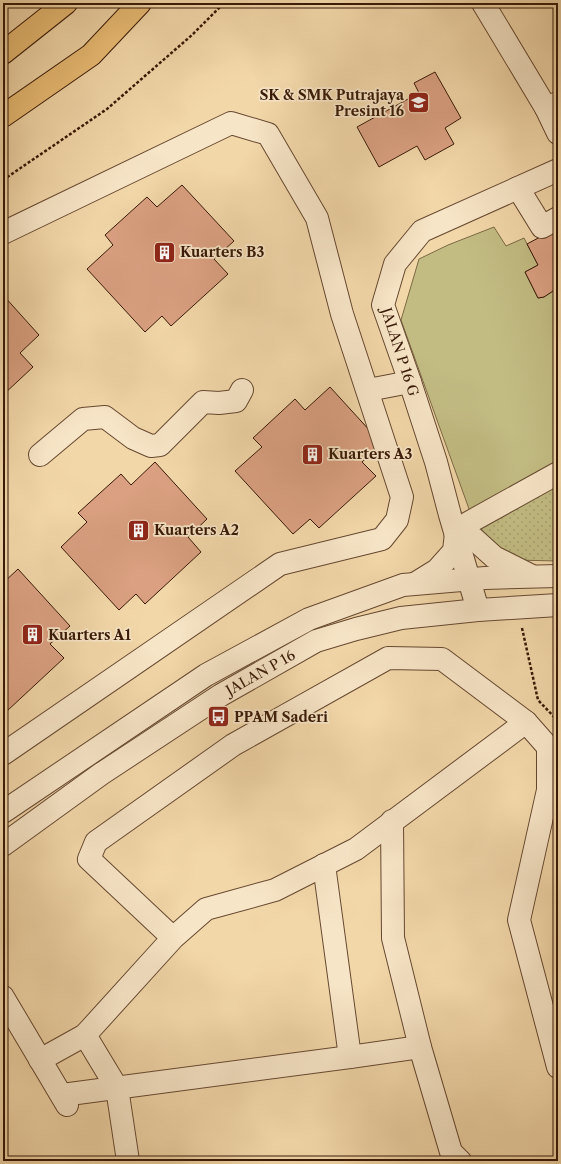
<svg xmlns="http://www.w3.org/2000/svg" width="561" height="1164" viewBox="0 0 561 1164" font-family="'Libre Caslon Text',serif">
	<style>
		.green { fill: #c2bc83; stroke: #7d6a45 }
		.park { fill: url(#park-dots); stroke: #7d6a45 }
		.building { fill: #daa081; stroke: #381907 }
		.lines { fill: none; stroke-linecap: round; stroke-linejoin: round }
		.minor-casing { stroke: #664830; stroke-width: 24 }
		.major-casing { stroke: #381907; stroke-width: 24 }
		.path { stroke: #381907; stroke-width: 2.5; stroke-dasharray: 3 2; stroke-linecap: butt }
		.minor { stroke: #f7e5c7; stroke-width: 22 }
		.major { stroke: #e9bc74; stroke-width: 22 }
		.labels { text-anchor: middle; stroke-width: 3.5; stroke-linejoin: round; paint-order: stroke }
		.poi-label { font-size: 14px; font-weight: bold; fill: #381907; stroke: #f7e5c7; text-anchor: start }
		.street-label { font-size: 14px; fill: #381907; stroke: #f7e5c7 }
	</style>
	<defs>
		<pattern id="park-dots" width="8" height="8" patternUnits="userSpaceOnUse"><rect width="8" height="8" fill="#c2bc83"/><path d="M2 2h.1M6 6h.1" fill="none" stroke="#a7a170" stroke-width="1.8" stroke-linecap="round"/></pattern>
	</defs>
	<rect width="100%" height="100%" fill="#f2d7a9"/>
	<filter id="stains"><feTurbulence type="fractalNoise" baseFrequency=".005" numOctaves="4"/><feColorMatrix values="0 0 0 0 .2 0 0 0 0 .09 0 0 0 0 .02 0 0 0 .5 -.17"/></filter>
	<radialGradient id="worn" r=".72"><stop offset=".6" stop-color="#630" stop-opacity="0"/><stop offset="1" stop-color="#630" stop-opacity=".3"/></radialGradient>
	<!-- green -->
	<path class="green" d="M494 227 506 246 524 238 538 265 525 272 538 298 544 297 553 291 558 302V468L473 520 401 320 419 259 448 245Z"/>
	<!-- park -->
	<path class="park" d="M558 479V561L514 560 478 529Z"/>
	<!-- building -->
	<g class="building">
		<path d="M435 72 461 118 445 128 454 144 425 160 417 146 379 167 357 127 419 93 414 83Z"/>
		<path d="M182 185 234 241 214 259 228 274 171 326 162 316 145 332 87 269 113 245 105 235 147 197 157 207Z"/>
		<path d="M553 230 558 238V302L553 291 544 297 538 298 525 272 538 265 527 244Z"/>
		<path d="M3 295 39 335 20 353 33 367 3 395Z"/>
		<path d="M330 387 382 444 362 462 376 476 319 528 310 519 293 534 235 471 262 447 253 438 295 399 305 410Z"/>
		<path d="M155 462 207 519 188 537 201 552 145 604 136 594 119 610 61 547 87 522 78 513 121 474 131 485Z"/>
		<path d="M18 569 70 626 50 644 64 658 7 711 3 706V583Z"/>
	</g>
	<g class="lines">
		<defs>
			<g id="minor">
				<path d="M483 3 546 108"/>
				<path d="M558 103 546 108 558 133"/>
				<path d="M518 188 542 227 558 218"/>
				<path d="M3 233 231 123 268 134 317 218 342 314 402 497 397 520 382 539 280 564 3 754"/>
				<path d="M368 390 410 382"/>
				<path d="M40 455 83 419 105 417 133 438 151 446 160 445 203 402 219 403 236 401 242 390"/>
				<path d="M468 523 558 473"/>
				<path d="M473 538 494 557 530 575"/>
				<path d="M416 583 437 570 454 551 456 533"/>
				<path d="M478 610 450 515 436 462 410 382 383 305 395 264 422 231 558 170"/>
				<path d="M526 722 548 747V790L519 920 558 1067"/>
				<path d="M3 812 206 675 309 619 403 585 485 578 558 576"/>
				<path d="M392 821 393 938 420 1047 451 1152 460 1161"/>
				<path id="s1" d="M3 845 101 774 221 695 316 641 356 629 401 618 478 610 558 605"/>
				<path d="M324 865 350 1057"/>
				<path d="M3 997 67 1105"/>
				<path d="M85 1035 117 1088 128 1161"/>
				<path d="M40 1060 85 1035 173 938 206 909 275 890 356 849 526 722 442 659 388 658 233 745 96 842 89 859 173 938"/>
				<path d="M62 1095 350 1057 420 1047"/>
			</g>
			<g id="major">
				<path d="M3 53 66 3"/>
				<path d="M3 116 91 55 140 3"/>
			</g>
		</defs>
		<!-- minor casing -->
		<use href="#minor" class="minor-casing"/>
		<!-- major casing -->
		<use href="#major" class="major-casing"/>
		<!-- path -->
		<g class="path">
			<path d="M3 180 107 109 192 35 224 3"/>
			<path d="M522 628 538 700 558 721"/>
		</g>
		<!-- minor -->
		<use href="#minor" class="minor"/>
		<!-- major -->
		<use href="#major" class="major"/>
	</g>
	<!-- icons -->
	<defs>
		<symbol id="school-square" viewBox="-11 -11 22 22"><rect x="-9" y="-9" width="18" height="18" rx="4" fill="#8f2418" stroke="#f7e5c7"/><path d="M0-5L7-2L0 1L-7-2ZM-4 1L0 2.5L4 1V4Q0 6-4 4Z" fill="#fff"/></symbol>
		<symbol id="building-square" viewBox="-11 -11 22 22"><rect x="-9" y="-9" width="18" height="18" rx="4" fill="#8f2418" stroke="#f7e5c7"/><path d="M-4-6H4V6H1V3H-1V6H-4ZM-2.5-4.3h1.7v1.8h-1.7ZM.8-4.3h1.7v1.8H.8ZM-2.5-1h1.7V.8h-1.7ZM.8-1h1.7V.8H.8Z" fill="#fff"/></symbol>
		<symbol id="bus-square" viewBox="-11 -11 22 22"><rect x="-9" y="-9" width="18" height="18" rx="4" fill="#8f2418" stroke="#f7e5c7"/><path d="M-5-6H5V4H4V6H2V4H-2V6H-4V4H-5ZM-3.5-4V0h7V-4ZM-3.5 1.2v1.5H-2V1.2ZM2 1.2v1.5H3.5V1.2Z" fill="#fff"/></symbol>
	</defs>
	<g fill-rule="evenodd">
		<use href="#school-square" x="406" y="90" width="25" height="25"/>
		<use href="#building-square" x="152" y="240" width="25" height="25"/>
		<use href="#building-square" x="300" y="442" width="25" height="25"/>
		<use href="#building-square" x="126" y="518" width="25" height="25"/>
		<use href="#building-square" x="20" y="622" width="25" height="25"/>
		<use href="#bus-square" x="206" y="704" width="25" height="25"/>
	</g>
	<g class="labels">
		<!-- poi labels -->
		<g class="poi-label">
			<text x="404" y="100" text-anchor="end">SK &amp; SMK Putrajaya<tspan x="404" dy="16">Presint 16</tspan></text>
			<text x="180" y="257">Kuarters B3</text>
			<text x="328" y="459">Kuarters A3</text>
			<text x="154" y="535">Kuarters A2</text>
			<text x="48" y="640">Kuarters A1</text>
			<text x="234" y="722">PPAM Saderi</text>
		</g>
		<!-- street labels -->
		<g class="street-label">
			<text transform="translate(400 352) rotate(72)" y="5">JALAN P 16 G</text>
			<text dy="5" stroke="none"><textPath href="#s1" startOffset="310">JALAN P 16</textPath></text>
		</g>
	</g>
	<!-- margin -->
	<rect width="561" height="1164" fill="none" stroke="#f2d7a9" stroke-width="16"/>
	<rect x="4" y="4" width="553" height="1156" fill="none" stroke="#381907" stroke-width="2"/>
	<rect x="8" y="8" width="545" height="1148" fill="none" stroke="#381907"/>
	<rect width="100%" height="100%" filter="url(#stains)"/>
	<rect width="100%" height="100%" fill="url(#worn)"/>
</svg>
